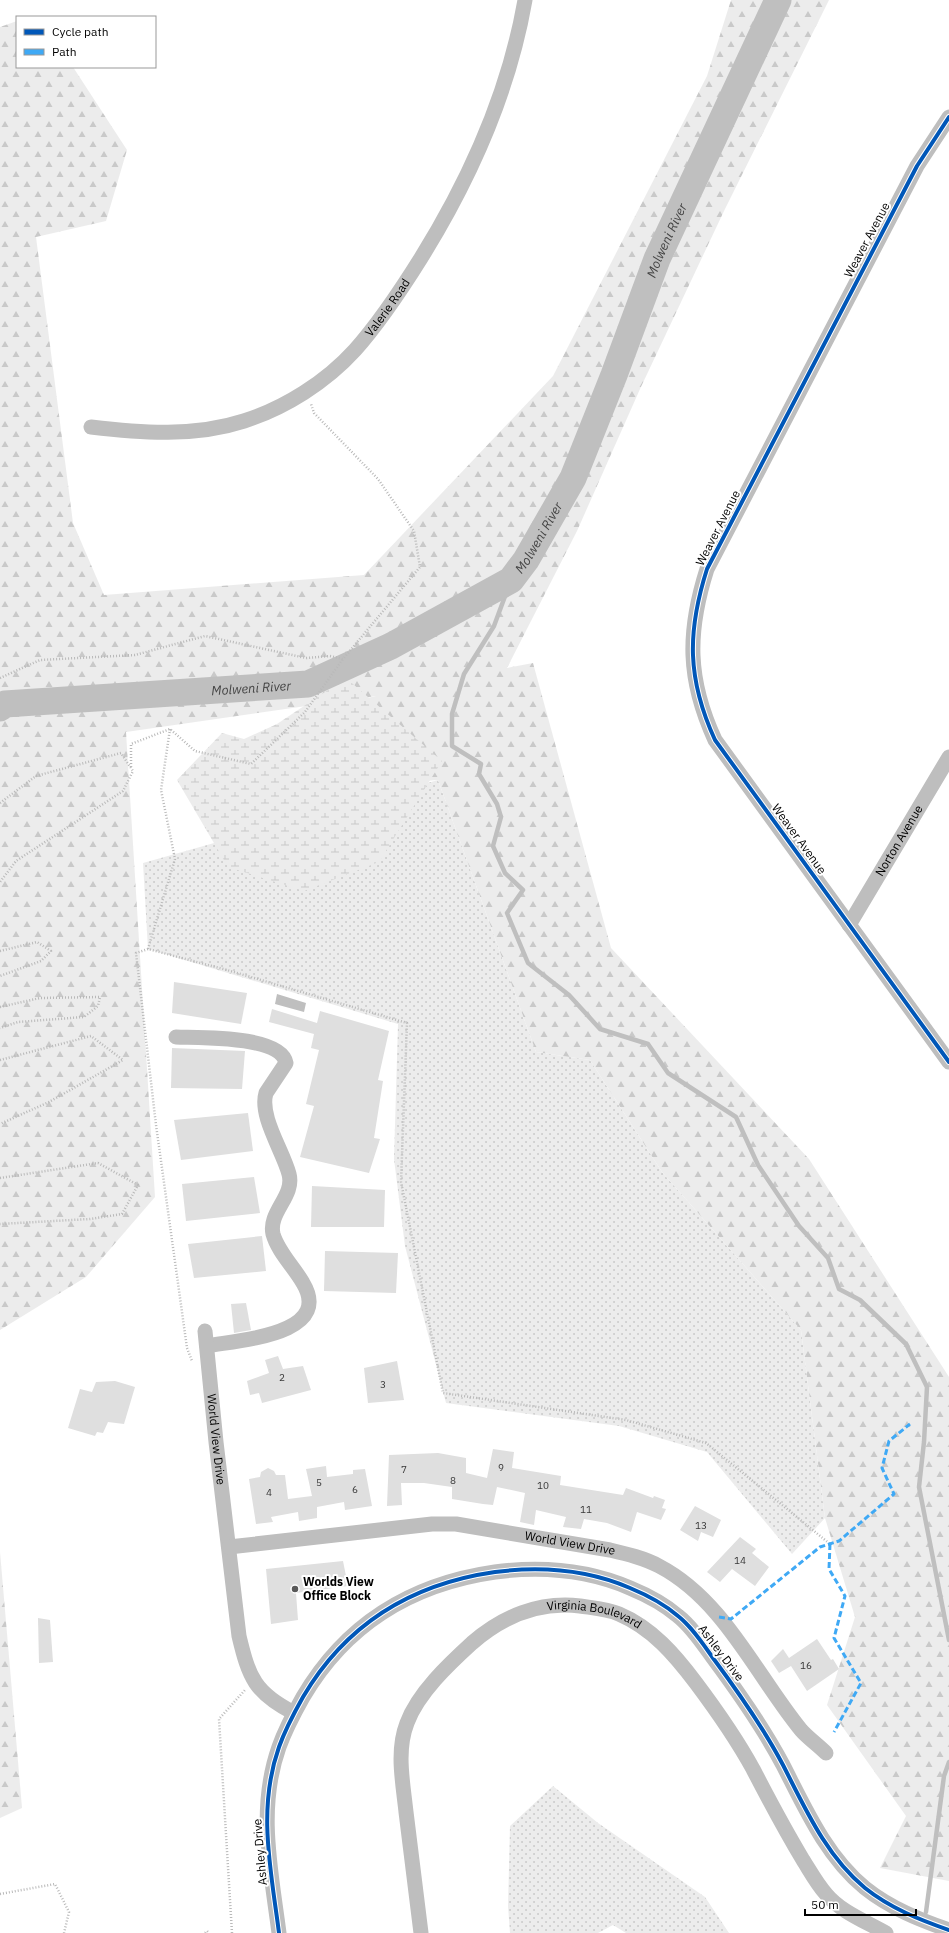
<svg xmlns="http://www.w3.org/2000/svg" width="949" height="1933" viewBox="0 0 949 1933" font-family="'IBM Plex Sans',sans-serif">
	<style>
		.grass { fill: url(#grass-dots) }
		.forest { fill: url(#forest-firs) }
		.wetland { fill: url(#wetland-marsh) }
		.water { fill: #bfbfbf }
		.lines { fill: none; stroke-linecap: round; stroke-linejoin: round }
		.stream { stroke: #bfbfbf; stroke-width: 4.5 }
		.river { stroke: #bfbfbf; stroke-width: 27 }
		.building { fill: #dfdfdf }
		.path { stroke: #b9b9b9; stroke-width: 2.5; stroke-dasharray: 1 2; stroke-linecap: butt }
		.minor { stroke: #bebebe; stroke-width: 15 }
		.quiet { stroke: #3fa9f5; stroke-width: 3; stroke-dasharray: 6 3; stroke-linecap: butt }
		.cycleway-casing { stroke: #fff; stroke-width: 6 }
		.cycleway { stroke: #0057b8; stroke-width: 4 }
		.poi-dot { fill: #595959; stroke: #fff; stroke-width: 1.5 }
		.labels { text-anchor: middle; stroke-width: 4; stroke-linejoin: round; paint-order: stroke }
		.number-label { font-size: 10px; fill: #383838 }
		.street-label { font-size: 12px; fill: #000; stroke: #fff }
		.poi-label { font-size: 12px; font-weight: bold; fill: #000; stroke: #fff; text-anchor: start }
		.water-label { font-size: 13px; font-style: italic; fill: #444; stroke: #fff }
	</style>
	<defs>
		<pattern id="grass-dots" width="8" height="8" patternUnits="userSpaceOnUse"><rect width="8" height="8" fill="#ececec"/><path d="M2 2h.1M6 6h.1" fill="none" stroke="#c9c9c9" stroke-width="1.8" stroke-linecap="round"/></pattern>
		<pattern id="forest-firs" width="22" height="20" patternUnits="userSpaceOnUse"><rect width="22" height="20" fill="#ececec"/><path d="M5 1l3.5 6h-7zM16 11l3.5 6h-7z" fill="#c9c9c9"/></pattern>
		<pattern id="wetland-marsh" width="20" height="14" patternUnits="userSpaceOnUse"><rect width="20" height="14" fill="#ececec"/><path d="M1 5h8M5 5V1M11 12h8M15 12V8" fill="none" stroke="#c9c9c9"/></pattern>
	</defs>
	<rect width="100%" height="100%" fill="#fff"/>
	<!-- grass -->
	<g class="grass">
		<path d="M438 780 536 1052 590 1060 662 1172 801 1330 825 1518 792 1554 707 1452 619 1426 446 1403 405 1246 394 1159 398 1024 148 949 143 863Z"/>
		<path d="M553 1786 598 1823 705 1897 729 1933H626L613 1925 598 1933H510L508 1906 510 1826Z"/>
	</g>
	<!-- forest -->
	<g class="forest">
		<path d="M731 0H829L724 211 640 389 577 531 507 668 533 663 611 948 809 1159 949 1377V1881L880 1868 906 1816 827 1705 855 1617 825 1518 801 1330 662 1172 590 1060 536 1052 438 780 300 791 305 712 376 696 126 732 155 1197 86 1277 0 1330V27L17 21V67H73L127 150 106 221 36 237 73 523 104 595 364 575 553 376 707 76Z"/>
		<path d="M0 1552 22 1808 0 1818Z"/>
	</g>
	<!-- wetland -->
	<path class="wetland" d="M346 678 442 761 379 862 304 891 228 867 177 780 222 733 244 739 277 724Z"/>
	<!-- water -->
	<path class="water" d="M277 994 306 1003 304 1012 275 1004Z"/>
	<g class="lines">
		<!-- stream -->
		<g class="stream">
			<path d="M511 580 494 626 464 674 452 714V746L481 764 479 774 497 804 501 817 493 846 505 873 523 890 507 913 528 963 569 995 600 1029 648 1044 668 1073 736 1117 758 1165 799 1226 828 1258 839 1289 860 1300 906 1344 927 1387 924 1442 919 1487 949 1640"/>
			<path d="M926 1912 944 1776 949 1762"/>
		</g>
		<!-- river -->
		<path class="river" id="s1" d="M0 708 5 704 308 684 391 646 511 580 526 560 573 478 614 375 657 259 778 0"/>
	</g>
	<!-- building -->
	<g class="building">
		<path d="M174 982 247 993 241 1024 172 1013Z"/>
		<path d="M272 1009 317 1023 320 1011 389 1031 378 1080 383 1081 374 1138 380 1139 369 1173 300 1157 314 1106 306 1104 319 1050 311 1048 314 1034 269 1022Z"/>
		<path d="M172 1048 245 1051 242 1089 171 1088Z"/>
		<path d="M248 1113 253 1151 181 1160 174 1120Z"/>
		<path d="M254 1177 260 1213 186 1221 182 1184Z"/>
		<path d="M312 1186 385 1190 384 1227H311Z"/>
		<path d="M262 1236 266 1271 194 1278 188 1244Z"/>
		<path d="M325 1251 398 1253 396 1293 324 1291Z"/>
		<path d="M246 1303 251 1330 234 1333 231 1304Z"/>
		<path d="M278 1356 283 1369 303 1366 311 1390 262 1403 259 1393 250 1395 247 1381 269 1373 265 1360Z"/>
		<path d="M397 1361 404 1400 368 1403 364 1368Z"/>
		<path d="M115 1381 135 1387 124 1424 108 1422 103 1433 97 1432 95 1436 68 1428 80 1389 92 1392 96 1382Z"/>
		<path d="M493 1449 514 1452 512 1468 561 1476 560 1485 623 1495 626 1488 653 1498 654 1496 665 1500 662 1508 666 1509 661 1520 637 1512 631 1532 607 1523 584 1519 581 1529 563 1527 566 1517 536 1510 534 1525 520 1522 525 1493 497 1487 493 1505 483 1504 452 1499V1487L424 1483H401L402 1505 387 1506 389 1455 438 1453 466 1458V1473L487 1478Z"/>
		<path d="M326 1466 327 1477 353 1474V1470L365 1469 372 1506 345 1510 344 1502 317 1507V1518L299 1521 298 1512 271 1517 273 1522 256 1524 249 1479 260 1477 261 1472 268 1468 274 1471 276 1475H285L288 1499 312 1496 306 1469Z"/>
		<path d="M695 1506 721 1520 713 1537 701 1532 698 1541 680 1530Z"/>
		<path d="M740 1537 756 1549 752 1553 769 1567 755 1586 732 1569 720 1582 707 1572Z"/>
		<path d="M343 1561 348 1586 296 1593 298 1620 271 1624 266 1569Z"/>
		<path d="M38 1618 50 1620 53 1662 39 1663Z"/>
		<path d="M817 1639 831 1660 833 1659 839 1669 807 1691 791 1666 779 1673 771 1661 783 1649 789 1658Z"/>
	</g>
	<g class="lines">
		<!-- path -->
		<g class="path">
			<path d="M0 678 40 660 135 655 205 636 306 658 330 656 343 659 420 567 414 531 378 479 314 413 311 404"/>
			<path d="M170 729 161 790 175 859 148 949 227 970 407 1023 401 1182 443 1393 626 1420 706 1443 830 1544"/>
			<path d="M131 767V744L170 729 195 751 251 764 305 712 343 659"/>
			<path d="M0 803 36 776 121 753 133 771 123 791 16 861 0 882"/>
			<path d="M148 949 136 953 156 1125 187 1348 192 1361"/>
			<path d="M0 951 37 942 51 951 41 961 0 976"/>
			<path d="M0 1007 40 998 100 997 98 1006 84 1017 18 1022 0 1028"/>
			<path d="M0 1060 91 1036 123 1060 49 1102 0 1124"/>
			<path d="M0 1178 98 1163 138 1185 122 1214 90 1219 0 1224"/>
			<path d="M0 1894 55 1884 69 1912 64 1933"/>
			<path d="M205 1933 207 1931 209 1933"/>
			<path d="M232 1933 219 1719 245 1690"/>
		</g>
		<!-- minor -->
		<g class="minor">
			<path d="M949 117 917 166 707 569C687 632 687 679 715 740L949 1062"/>
			<path id="s2" d="M91 427C141 433 195 437 244 421 285 408 326 382 355 350 380 322 401 290 421 258 470 179 509 92 525 0"/>
			<path id="s3" d="M849 925 949 757"/>
			<path d="M176 1037C198 1038 281 1035 286 1063L266 1093C259 1116 283 1151 289 1174 295 1196 268 1212 273 1234 278 1252 294 1267 303 1283 334 1335 238 1340 207 1346"/>
			<path id="s4" d="M205 1331 216 1442 239 1636C249 1678 255 1693 294 1713"/>
			<path id="s5" d="M229 1547 432 1524H456L610 1550C627 1554 644 1558 659 1566 724 1600 756 1675 801 1730 808 1738 818 1745 826 1753"/>
			<path d="M279 1933C271 1870 257 1809 279 1747 285 1730 294 1713 303 1697 346 1624 411 1584 495 1572 541 1566 588 1570 630 1588 647 1595 664 1604 678 1616 692 1627 703 1644 713 1658 739 1693 763 1727 783 1765 805 1808 826 1856 865 1888 890 1908 920 1920 949 1930"/>
			<path id="s6" d="M421 1933C416 1893 411 1852 406 1812 403 1783 396 1751 407 1723 418 1693 449 1664 472 1643 502 1617 539 1601 580 1606 593 1608 607 1609 619 1614 652 1628 675 1655 696 1683 717 1711 736 1738 753 1769 769 1800 785 1830 803 1860 810 1871 817 1884 826 1894 841 1912 865 1921 886 1933"/>
		</g>
		<!-- quiet -->
		<g class="quiet">
			<path d="M830 1544 829 1569 845 1596 834 1638 861 1683 834 1732"/>
			<path d="M719 1617 731 1619 820 1547 839 1541 894 1494 882 1468 889 1441 910 1424"/>
		</g>
		<defs>
			<g id="cycleway">
				<path d="M949 117 917 166 707 569C687 632 687 679 715 740L949 1062"/>
				<path d="M279 1933C271 1870 257 1809 279 1747 285 1730 294 1713 303 1697 346 1624 411 1584 495 1572 541 1566 588 1570 630 1588 647 1595 664 1604 678 1616 692 1627 703 1644 713 1658 739 1693 763 1727 783 1765 805 1808 826 1856 865 1888 890 1908 920 1920 949 1930"/>
			</g>
		</defs>
		<!-- cycleway casing -->
		<use href="#cycleway" class="cycleway-casing"/>
		<!-- cycleway -->
		<use href="#cycleway" class="cycleway"/>
	</g>
	<!-- markers -->
	<circle class="poi-dot" cx="295" cy="1589" r="4"/>
	<g class="labels">
		<!-- number labels -->
		<g class="number-label">
			<text x="282" y="1381">2</text>
			<text x="383" y="1388">3</text>
			<text x="501" y="1471">9</text>
			<text x="404" y="1473">7</text>
			<text x="453" y="1484">8</text>
			<text x="319" y="1486">5</text>
			<text x="543" y="1489">10</text>
			<text x="355" y="1493">6</text>
			<text x="269" y="1496">4</text>
			<text x="586" y="1513">11</text>
			<text x="701" y="1529">13</text>
			<text x="740" y="1564">14</text>
			<text x="806" y="1669">16</text>
		</g>
		<!-- street labels -->
		<g class="street-label">
			<text transform="translate(867 240) rotate(-62)" y="4">Weaver Avenue</text>
			<text dy="4" stroke="none"><textPath href="#s2" startOffset="341">Valerie Road</textPath></text>
			<text transform="translate(718 528) rotate(-63)" y="4">Weaver Avenue</text>
			<text transform="translate(799 839) rotate(54)" y="4">Weaver Avenue</text>
			<text dy="4" stroke="none"><textPath href="#s3" startOffset="98">Norton Avenue</textPath></text>
			<text dy="4" stroke="none"><textPath href="#s4" startOffset="109">World View Drive</textPath></text>
			<text dy="4" stroke="none"><textPath href="#s5" startOffset="344">World View Drive</textPath></text>
			<text dy="4" stroke="none"><textPath href="#s6" startOffset="449">Virginia Boulevard</textPath></text>
			<text transform="translate(721 1653) rotate(53)" y="4">Ashley Drive</text>
			<text transform="translate(260 1852) rotate(-95)" y="4">Ashley Drive</text>
		</g>
		<!-- poi labels -->
		<g class="poi-label">
			<text x="303" y="1586">Worlds View<tspan x="303" dy="14">Office Block</tspan></text>
		</g>
		<!-- water labels -->
		<g class="water-label">
			<text dy="5" stroke="none"><textPath href="#s1" startOffset="913">Molweni River</textPath></text>
			<text dy="5" stroke="none"><textPath href="#s1" startOffset="589">Molweni River</textPath></text>
			<text dy="5" stroke="none"><textPath href="#s1" startOffset="253">Molweni River</textPath></text>
		</g>
	</g>
	<!-- legend -->
	<rect x="16" y="16" width="140" height="52" fill="#ffffff" stroke="#999999"/>
	<rect x="24" y="29" width="20" height="6" fill="#0057b8" stroke="#999999"/>
	<text x="52" y="36" font-size="12" fill="#000000">Cycle path</text>
	<rect x="24" y="49" width="20" height="6" fill="#3fa9f5" stroke="#999999"/>
	<text x="52" y="56" font-size="12" fill="#000000">Path</text>
	<!-- scale -->
	<path d="M805 1909v6h111v-6" fill="none" stroke="#000000" stroke-width="2"/>
	<text x="811" y="1909" font-size="12" fill="#000000" stroke="#ffffff" stroke-width="3" paint-order="stroke">50 m</text>
</svg>
